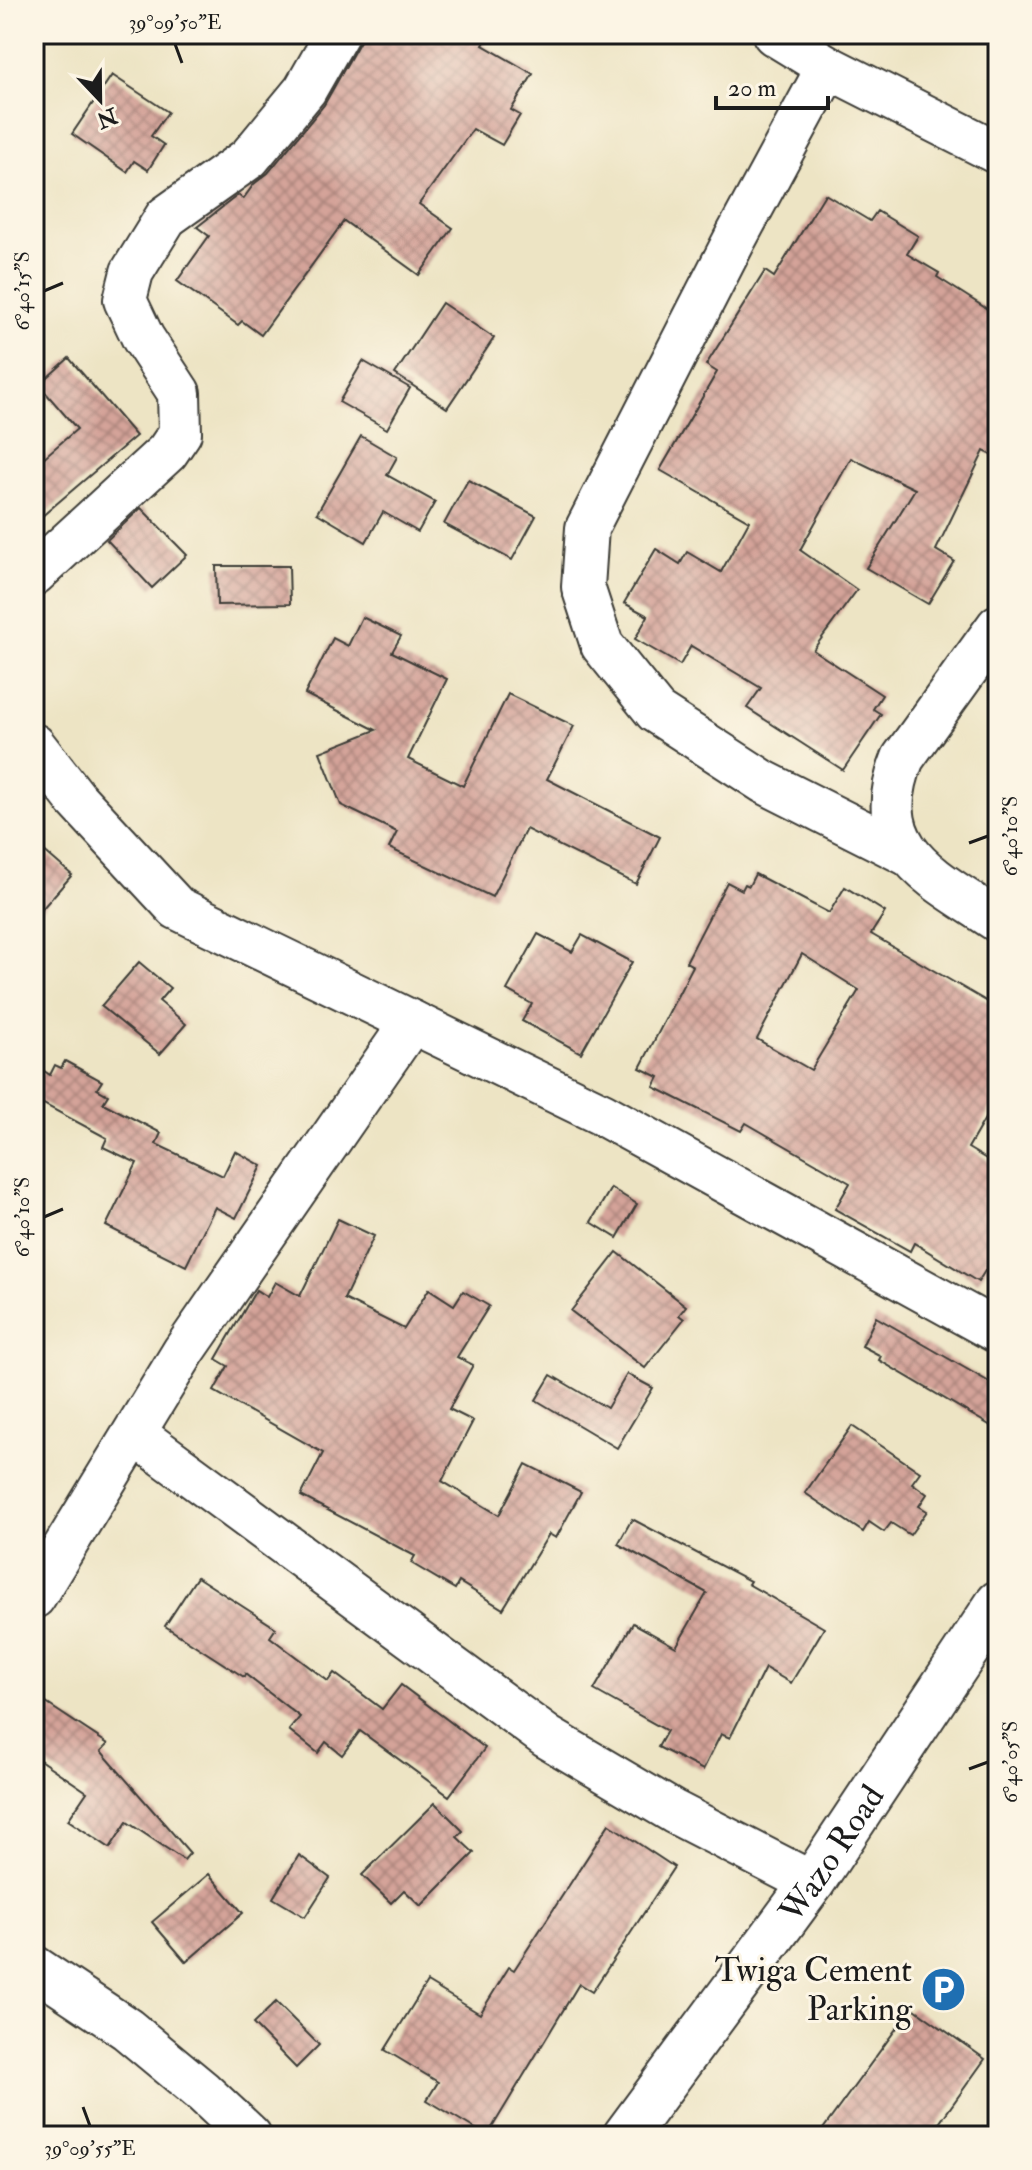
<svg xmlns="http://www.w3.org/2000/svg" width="1032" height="2170" viewBox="0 0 1032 2170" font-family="'IM FELL Double Pica',serif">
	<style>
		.building { fill: url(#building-cross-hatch); fill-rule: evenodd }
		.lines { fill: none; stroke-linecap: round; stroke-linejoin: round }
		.minor-casing { stroke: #3b3a35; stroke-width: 46 }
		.secondary-casing { stroke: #3b3a35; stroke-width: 48 }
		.minor { stroke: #fff; stroke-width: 42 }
		.secondary { stroke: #fff; stroke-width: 44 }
		.ticks { fill: none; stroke: #1c1c1c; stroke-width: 3 }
		.labels { text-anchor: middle; stroke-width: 6; stroke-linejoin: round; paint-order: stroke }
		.street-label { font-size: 34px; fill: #1c1c1c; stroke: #fcf5e5 }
		.poi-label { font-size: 34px; fill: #1c1c1c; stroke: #fcf5e5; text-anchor: end }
		.neatline { fill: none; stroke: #1c1c1c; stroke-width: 3 }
		.ticks-label { font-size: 20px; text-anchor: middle; fill: #1c1c1c }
	</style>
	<defs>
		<pattern id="building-cross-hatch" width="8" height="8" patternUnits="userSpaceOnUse" patternTransform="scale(2)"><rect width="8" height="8" fill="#d4a399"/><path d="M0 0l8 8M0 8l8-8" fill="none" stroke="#ab847c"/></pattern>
	</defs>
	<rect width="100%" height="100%" fill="#fcf5e5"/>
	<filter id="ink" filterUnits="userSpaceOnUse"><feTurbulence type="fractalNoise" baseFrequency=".0125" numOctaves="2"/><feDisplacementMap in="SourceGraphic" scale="16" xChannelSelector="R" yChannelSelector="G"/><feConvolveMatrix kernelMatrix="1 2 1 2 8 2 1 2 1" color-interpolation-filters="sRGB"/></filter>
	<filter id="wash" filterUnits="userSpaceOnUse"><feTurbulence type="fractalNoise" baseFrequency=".006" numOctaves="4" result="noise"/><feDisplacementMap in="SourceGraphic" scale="32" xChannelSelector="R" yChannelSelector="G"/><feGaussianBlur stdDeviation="1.8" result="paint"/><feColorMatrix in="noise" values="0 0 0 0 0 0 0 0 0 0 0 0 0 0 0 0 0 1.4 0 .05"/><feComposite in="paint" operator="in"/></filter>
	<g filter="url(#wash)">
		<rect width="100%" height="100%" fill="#ede4c4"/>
		<g id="blocks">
			<!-- building -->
			<g class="building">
				<path d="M364 34H489L483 45 533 74 511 110 520 115 502 145 473 129 419 204 453 228 419 275 344 221 261 335 242 321 238 325 177 281 209 236 197 227 238 195 243 199 254 184 268 173 324 105Z"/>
				<path d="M112 75 168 112 151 136 164 145 148 170 134 161 127 172 72 134Z"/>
				<path d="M825 194 870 221 877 211 918 236 907 254 939 273 937 277 998 316V458L984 451 936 550 954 561 928 604 866 568 915 489 851 458 800 550 857 590 813 650 882 695 873 709 881 714 843 770 747 708 761 688 691 646 680 665 635 639 648 616 624 603 656 549 680 564 687 552 721 572 749 521 660 470 717 372 706 365 765 271 774 277Z"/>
				<path d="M442 303 494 338 447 408 395 374Z"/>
				<path d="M69 358 136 436 34 523V466L77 429 39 385Z"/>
				<path d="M363 361 410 388 387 429 339 402Z"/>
				<path d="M361 436 397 457 387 475 435 502 418 532 383 512 366 542 317 513Z"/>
				<path d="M468 480 536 516 512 560 444 524Z"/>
				<path d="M141 508 187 555 152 588 107 540Z"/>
				<path d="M216 566H289L290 604 217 605Z"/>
				<path d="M362 617 401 636 392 652 447 679 408 759 463 786 508 694 574 726 547 779 660 837 636 884 526 829 492 897 389 848 397 832 341 805 320 752 376 730 305 694 333 638 348 646Z"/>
				<path d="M34 842 72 875 34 918Z"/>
				<path d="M755 874 829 913 845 887 885 912 871 934 998 1008V1096L968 1148 998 1166V1250L978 1282 914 1243 910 1251 835 1209 850 1183 746 1123 741 1131 654 1087 659 1077 640 1068 693 966 686 962 727 882 742 890 745 884 749 886ZM802 954 859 990 811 1070 757 1039Z"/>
				<path d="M538 934 572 952 582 935 632 962 581 1053 522 1021 532 1004 507 990Z"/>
				<path d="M139 962 170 988 159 1001 186 1024 160 1054 101 1006Z"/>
				<path d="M65 1061 102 1081 97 1089 108 1095 103 1103 161 1133 156 1144 223 1176 235 1151 262 1166 236 1218 215 1207 186 1266 106 1226 137 1163 103 1147 107 1138 34 1099V1089L44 1071 50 1075 55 1065 61 1068Z"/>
				<path d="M611 1188 637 1204 617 1238 591 1222Z"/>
				<path d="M338 1219 374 1236 344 1299 404 1329 429 1289 454 1305 463 1291 489 1306 457 1357 473 1365 449 1409 473 1421 442 1481 499 1515 526 1464 581 1492 556 1538 549 1534 503 1609 459 1582 455 1589 411 1563 415 1556 301 1496 323 1453 214 1391 228 1366 216 1359 256 1290 267 1297 275 1282 300 1296Z"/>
				<path d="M617 1252 686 1306 679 1315 684 1319 645 1368 571 1311Z"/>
				<path d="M876 1317 998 1387V1430L879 1360 881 1356 862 1346Z"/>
				<path d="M627 1374 653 1388 617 1448 536 1400 551 1375 607 1408Z"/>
				<path d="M852 1426 920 1472 912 1483 927 1494 919 1506 927 1511 910 1535 891 1523 884 1532 869 1522 863 1532 805 1493Z"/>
				<path d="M632 1519 750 1581 748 1584 824 1628 791 1683 765 1668 730 1738 721 1734 703 1770 658 1747 667 1731 594 1690 633 1623 676 1647 707 1593 618 1544Z"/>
				<path d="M197 1577 276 1628 270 1637 328 1681 334 1673 382 1709 401 1685 485 1748 449 1796 360 1731 342 1755 326 1742 318 1753 289 1730 300 1717 245 1674 244 1677 165 1626Z"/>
				<path d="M34 1695 108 1744 101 1751 190 1853 184 1860 127 1822 110 1848 68 1820 87 1792 34 1756Z"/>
				<path d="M435 1803 463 1831 457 1837 474 1853 421 1906 404 1890 391 1903 362 1875Z"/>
				<path d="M609 1824 674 1867 592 1992 579 1984 487 2136 427 2100 438 2082 385 2050 427 1982 480 2014 509 1967 514 1970Z"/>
				<path d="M299 1855 330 1878 305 1917 273 1898Z"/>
				<path d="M209 1874 243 1913 186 1962 152 1922Z"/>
				<path d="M276 2002 319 2045 296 2068 253 2024Z"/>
				<path d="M912 2007 985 2059 930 2136H818Z"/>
			</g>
		</g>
	</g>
	<g filter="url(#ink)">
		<use href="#blocks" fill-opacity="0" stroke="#3b3a35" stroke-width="2"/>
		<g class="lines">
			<defs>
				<g id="minor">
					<path d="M774 34 828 67 998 153"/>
					<path d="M828 67 735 239 587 528 583 587 602 645 656 712 764 782 907 854"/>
					<path d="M34 574 167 452 180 433 179 393 143 338 125 300 132 272 166 217 249 158 305 90 337 34"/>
					<path d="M998 626 903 758C866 850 933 877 998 921"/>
					<path d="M34 745 76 799 177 908 602 1114 998 1332"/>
					<path d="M135 1434 547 1737 674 1812 812 1883"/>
					<path d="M34 1597 184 1351 412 1022"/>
					<path d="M34 1967 127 2029 203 2092 250 2136"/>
				</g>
				<g id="secondary">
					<path id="s1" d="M625 2136 812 1883 998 1603"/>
				</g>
			</defs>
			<!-- minor casing -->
			<use href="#minor" class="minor-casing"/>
			<!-- secondary casing -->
			<use href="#secondary" class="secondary-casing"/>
			<!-- minor -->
			<use href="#minor" class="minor"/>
			<!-- secondary -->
			<use href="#secondary" class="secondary"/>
		</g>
	</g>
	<!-- ticks -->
	<path class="ticks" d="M175 44 182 63M44 291 63 283M969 843 988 836M44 1217 63 1209M969 1769 988 1762M83 2107 90 2126"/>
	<!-- icons -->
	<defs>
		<symbol id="parking-disc" viewBox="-11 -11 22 22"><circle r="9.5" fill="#1f6fb2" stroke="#fcf5e5"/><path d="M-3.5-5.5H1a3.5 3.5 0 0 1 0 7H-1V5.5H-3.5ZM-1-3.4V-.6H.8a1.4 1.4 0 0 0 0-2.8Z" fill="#fff"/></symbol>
	</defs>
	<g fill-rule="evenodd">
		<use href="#parking-disc" x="918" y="1964" width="51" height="51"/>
	</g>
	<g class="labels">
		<!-- street labels -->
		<g class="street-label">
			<text dy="12" stroke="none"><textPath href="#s1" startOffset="350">Wazo Road</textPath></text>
		</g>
		<!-- poi labels -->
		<g class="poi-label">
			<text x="912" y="1981">Twiga Cement<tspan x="912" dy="39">Parking</tspan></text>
		</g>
	</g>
	<!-- margin -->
	<rect width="1032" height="2170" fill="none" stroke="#fcf5e5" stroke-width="88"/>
	<!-- north arrow -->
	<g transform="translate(100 100) rotate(158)" stroke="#fcf5e5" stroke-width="6" paint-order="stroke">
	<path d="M0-6L14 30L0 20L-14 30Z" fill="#1c1c1c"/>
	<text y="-12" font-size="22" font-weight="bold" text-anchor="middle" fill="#1c1c1c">N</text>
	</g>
	<!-- scale -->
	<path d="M716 96v12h112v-12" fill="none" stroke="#1c1c1c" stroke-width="4"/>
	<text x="728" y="96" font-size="24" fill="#1c1c1c" stroke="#fcf5e5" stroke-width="6" paint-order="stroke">20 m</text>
	<rect x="44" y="44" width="944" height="2082" class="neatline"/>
	<g class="ticks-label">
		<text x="175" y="29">39°09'50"E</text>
		<text transform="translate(22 291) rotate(-90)" y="7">6°40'15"S</text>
		<text transform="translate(1010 836) rotate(-90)" y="7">6°40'10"S</text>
		<text transform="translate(22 1217) rotate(-90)" y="7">6°40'10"S</text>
		<text transform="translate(1010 1762) rotate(-90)" y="7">6°40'05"S</text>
		<text x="90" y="2155">39°09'55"E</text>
	</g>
</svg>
